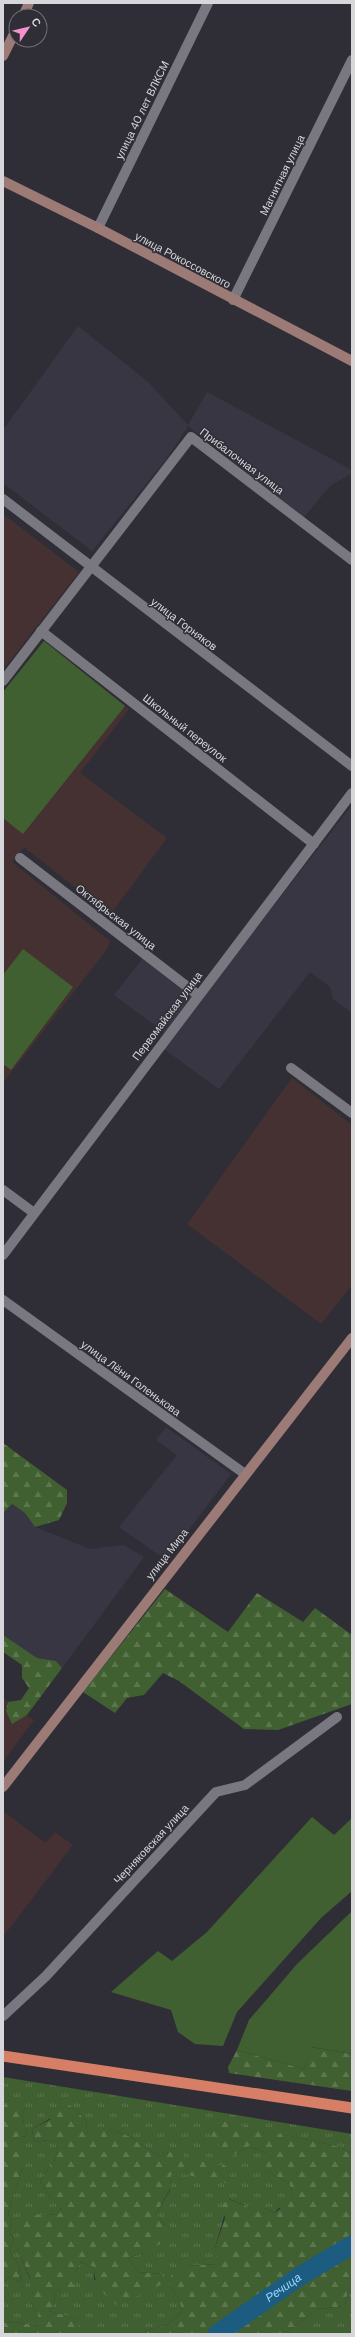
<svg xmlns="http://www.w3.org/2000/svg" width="355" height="2337" viewBox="0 0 355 2337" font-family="'DM Sans',sans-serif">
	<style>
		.built { fill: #393644 }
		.industrial { fill: #453034 }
		.education { fill: #453131 }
		.grass { fill: url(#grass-tufts) }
		.forest { fill: url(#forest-firs) }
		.green { fill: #416031 }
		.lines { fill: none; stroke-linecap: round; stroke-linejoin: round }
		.river { stroke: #1c5c81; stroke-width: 19 }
		.minor { stroke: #797780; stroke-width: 10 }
		.tertiary { stroke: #797780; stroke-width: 10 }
		.secondary { stroke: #9c7a76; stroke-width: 10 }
		.trunk { stroke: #d67f66; stroke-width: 11 }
		.labels { text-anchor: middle; stroke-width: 3; stroke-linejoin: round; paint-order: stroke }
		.street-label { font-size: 11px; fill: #d7d6db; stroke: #2f2e36 }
		.water-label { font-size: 12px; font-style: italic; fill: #99d5fe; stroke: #2f2e36 }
	</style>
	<defs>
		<pattern id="grass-tufts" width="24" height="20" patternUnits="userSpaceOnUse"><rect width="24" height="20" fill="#416031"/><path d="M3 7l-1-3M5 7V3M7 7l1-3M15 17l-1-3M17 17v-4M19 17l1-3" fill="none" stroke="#5c764e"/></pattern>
		<pattern id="forest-firs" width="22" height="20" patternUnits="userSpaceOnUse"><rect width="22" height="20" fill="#416031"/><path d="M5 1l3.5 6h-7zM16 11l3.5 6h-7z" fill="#5c764e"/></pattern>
	</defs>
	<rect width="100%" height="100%" fill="#2f2e36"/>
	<!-- built -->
	<g class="built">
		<path d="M78 326 147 381 188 425 207 392 352 470V473L330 486 304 517 188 426 167 458 92 551 3 483V430Z"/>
		<path d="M352 805V1013L333 999 330 987 310 972 219 1089 157 1044 164 1032 114 995 143 958 200 1001Z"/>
		<path d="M166 1427 231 1474 166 1560 119 1527 177 1455 156 1440Z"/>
		<path d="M11 1504 25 1513 35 1527 90 1549 124 1545 144 1557 62 1668 56 1661 37 1658 3 1635V1513Z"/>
	</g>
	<!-- industrial -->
	<g class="industrial">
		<path d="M3 1698 34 1720 3 1762Z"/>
		<path d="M3 1811 46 1843 55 1832 73 1845 3 1937Z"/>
	</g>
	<!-- education -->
	<g class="education">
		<path d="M3 514 79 572 3 670Z"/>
		<path d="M44 641 129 709 80 773 167 838 110 915 24 847 12 862 110 941 108 948 3 1083V692Z"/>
		<path d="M292 1078 352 1125V1285L321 1324 187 1224Z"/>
	</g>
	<!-- grass -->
	<g class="grass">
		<path d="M3 2077 352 2134V2154L341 2147 272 2132 218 2141 227 2159 249 2146 266 2153V2171L289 2183 293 2194 274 2213 265 2208H252L229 2199 215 2248 219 2264 188 2266 170 2287 179 2299 182 2311 168 2324 139 2334H75L81 2320 49 2311 54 2303 55 2290 74 2287V2274L81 2262 94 2267V2280L162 2274 138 2272 128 2258 143 2253 166 2226 156 2214 170 2190 171 2174H183L186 2165 170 2152 156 2155 131 2137 111 2129 93 2134 87 2130 86 2120 70 2105 45 2114 51 2118 32 2129 34 2142 49 2140 58 2146 55 2160 40 2181 49 2195 61 2207 59 2214H50L17 2248 30 2279V2302L39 2314V2326L15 2322 3 2323V2284L8 2277 21 2282 19 2265 10 2253 14 2238 9 2233 12 2222 8 2212 23 2167 11 2141 19 2136 27 2137 22 2116 25 2107 19 2099 7 2101 3 2106Z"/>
		<path d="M352 2289V2334H284L318 2309 345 2306 348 2290Z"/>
	</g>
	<!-- forest -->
	<g class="forest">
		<path d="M3 1443 67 1490V1503L59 1520 35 1527 25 1513 12 1504 3 1513Z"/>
		<path d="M165 1589 228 1632 257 1593 303 1622 315 1608 352 1635V1704L278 1730 244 1729 179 1681 163 1673 144 1695 127 1698 115 1713 83 1692Z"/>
		<path d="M3 1635 37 1658 56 1661 62 1668 27 1715 12 1724 6 1711 8 1702 21 1700 29 1688 22 1678V1665L3 1652Z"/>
		<path d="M311 2047 352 2054V2091L229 2073 228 2067 237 2050 304 2069Z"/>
		<path d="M19 2098 25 2107 22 2116 27 2137 19 2136 11 2141 22 2151 23 2167 8 2212 12 2222 9 2233 14 2238 10 2253 19 2265 21 2282 8 2277 3 2284V2106L7 2101Z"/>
		<path d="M70 2105 86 2120 87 2130 93 2133 111 2129 131 2137 156 2155 170 2152 184 2155 186 2165 199 2161 226 2166 231 2178 225 2183 183 2174 171 2175 170 2189 156 2214 166 2226V2241L143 2253 128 2258 138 2272 162 2274 164 2283 118 2306C103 2292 94 2289 94 2267L81 2262 74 2274V2288L55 2290 54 2303 49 2311 82 2320 75 2334H3V2323L15 2322 39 2326V2314L30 2302V2278L17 2248 21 2227 31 2215 59 2214 61 2208 49 2195 40 2181 55 2160 58 2146 49 2140 34 2142 32 2129 51 2119 45 2114 58 2106Z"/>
		<path d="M213 2119 341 2147 352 2154V2289L348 2290 345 2306 318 2309 284 2334H139L168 2324 182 2311 179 2299 170 2287 172 2271 188 2266 218 2264 215 2248 225 2218 222 2205 228 2199 252 2208H265L274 2213 280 2209 277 2200 293 2194 289 2183 266 2171V2153L249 2146 227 2159 219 2155 218 2141 208 2133Z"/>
	</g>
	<!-- green -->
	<g class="green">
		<path d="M44 641 125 706 23 834 3 818V692Z"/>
		<path d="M23 949 73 987 11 1070 3 1064V975Z"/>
		<path d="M312 1817 334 1835 352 1818V1891L321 1918 237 2012 223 2046 195 2044 178 2032 171 2010 111 1992 158 1951 172 1961 207 1932Z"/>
		<path d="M352 1911V2054L312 2047 304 2069 237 2050 249 2020 297 1964Z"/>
	</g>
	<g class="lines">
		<!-- river -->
		<path class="river" id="s1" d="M217 2334 300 2276 352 2245"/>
		<!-- minor -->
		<g class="minor">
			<path d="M98 228 208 3"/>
			<path d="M233 300 352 60"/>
			<path d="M41 631 314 844"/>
			<path d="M3 681 191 437 352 560"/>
			<path d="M20 858 198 995"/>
			<path d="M291 1068 352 1113"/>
			<path d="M3 1190 34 1213"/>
			<path d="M3 1255 352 793"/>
			<path d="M3 2016 46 1976 216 1792 245 1785 337 1717"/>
		</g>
		<!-- tertiary -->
		<g class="tertiary">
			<path d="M3 499 352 766"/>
			<path d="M3 1300 245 1474"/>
		</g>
		<!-- secondary -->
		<g class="secondary">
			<path d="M23 16 29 3"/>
			<path d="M3 56 16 30"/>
			<path d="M3 181 98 228 352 361"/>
			<path d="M3 1787 352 1338"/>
		</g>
		<!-- trunk -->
		<path class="trunk" d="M3 2056 352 2108"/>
	</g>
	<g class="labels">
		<!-- street labels -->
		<g class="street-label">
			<text transform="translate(142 110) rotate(-64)" y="4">улица 40 лет ВЛКСМ</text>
			<text transform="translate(282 175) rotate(-64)" y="4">Магнитная улица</text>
			<text transform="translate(183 260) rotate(28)" y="4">улица Рокоссовского</text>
			<text transform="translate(242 461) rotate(37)" y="4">Прибалочная улица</text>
			<text transform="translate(184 624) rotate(37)" y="4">улица Горняков</text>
			<text transform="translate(185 728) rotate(38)" y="4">Школьный переулок</text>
			<text transform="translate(116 917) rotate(38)" y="4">Октябрьская улица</text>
			<text transform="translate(167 1016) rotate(-53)" y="4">Первомайская улица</text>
			<text transform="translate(131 1378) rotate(36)" y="4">улица Лёни Голенькова</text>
			<text transform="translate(167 1554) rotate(-52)" y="4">улица Мира</text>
			<text transform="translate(151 1844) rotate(-47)" y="4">Черняковская улица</text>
		</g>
		<!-- water labels -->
		<g class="water-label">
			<text dy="4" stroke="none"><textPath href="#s1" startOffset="81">Речица</textPath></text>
		</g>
	</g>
	<!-- border -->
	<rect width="355" height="2337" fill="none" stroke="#d7d6db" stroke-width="8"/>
	<!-- north arrow -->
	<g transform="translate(28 28) rotate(55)"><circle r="19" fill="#2f2e36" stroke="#727178"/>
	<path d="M0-3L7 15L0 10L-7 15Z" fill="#f790cf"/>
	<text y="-6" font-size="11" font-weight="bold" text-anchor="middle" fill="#d7d6db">С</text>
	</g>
</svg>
